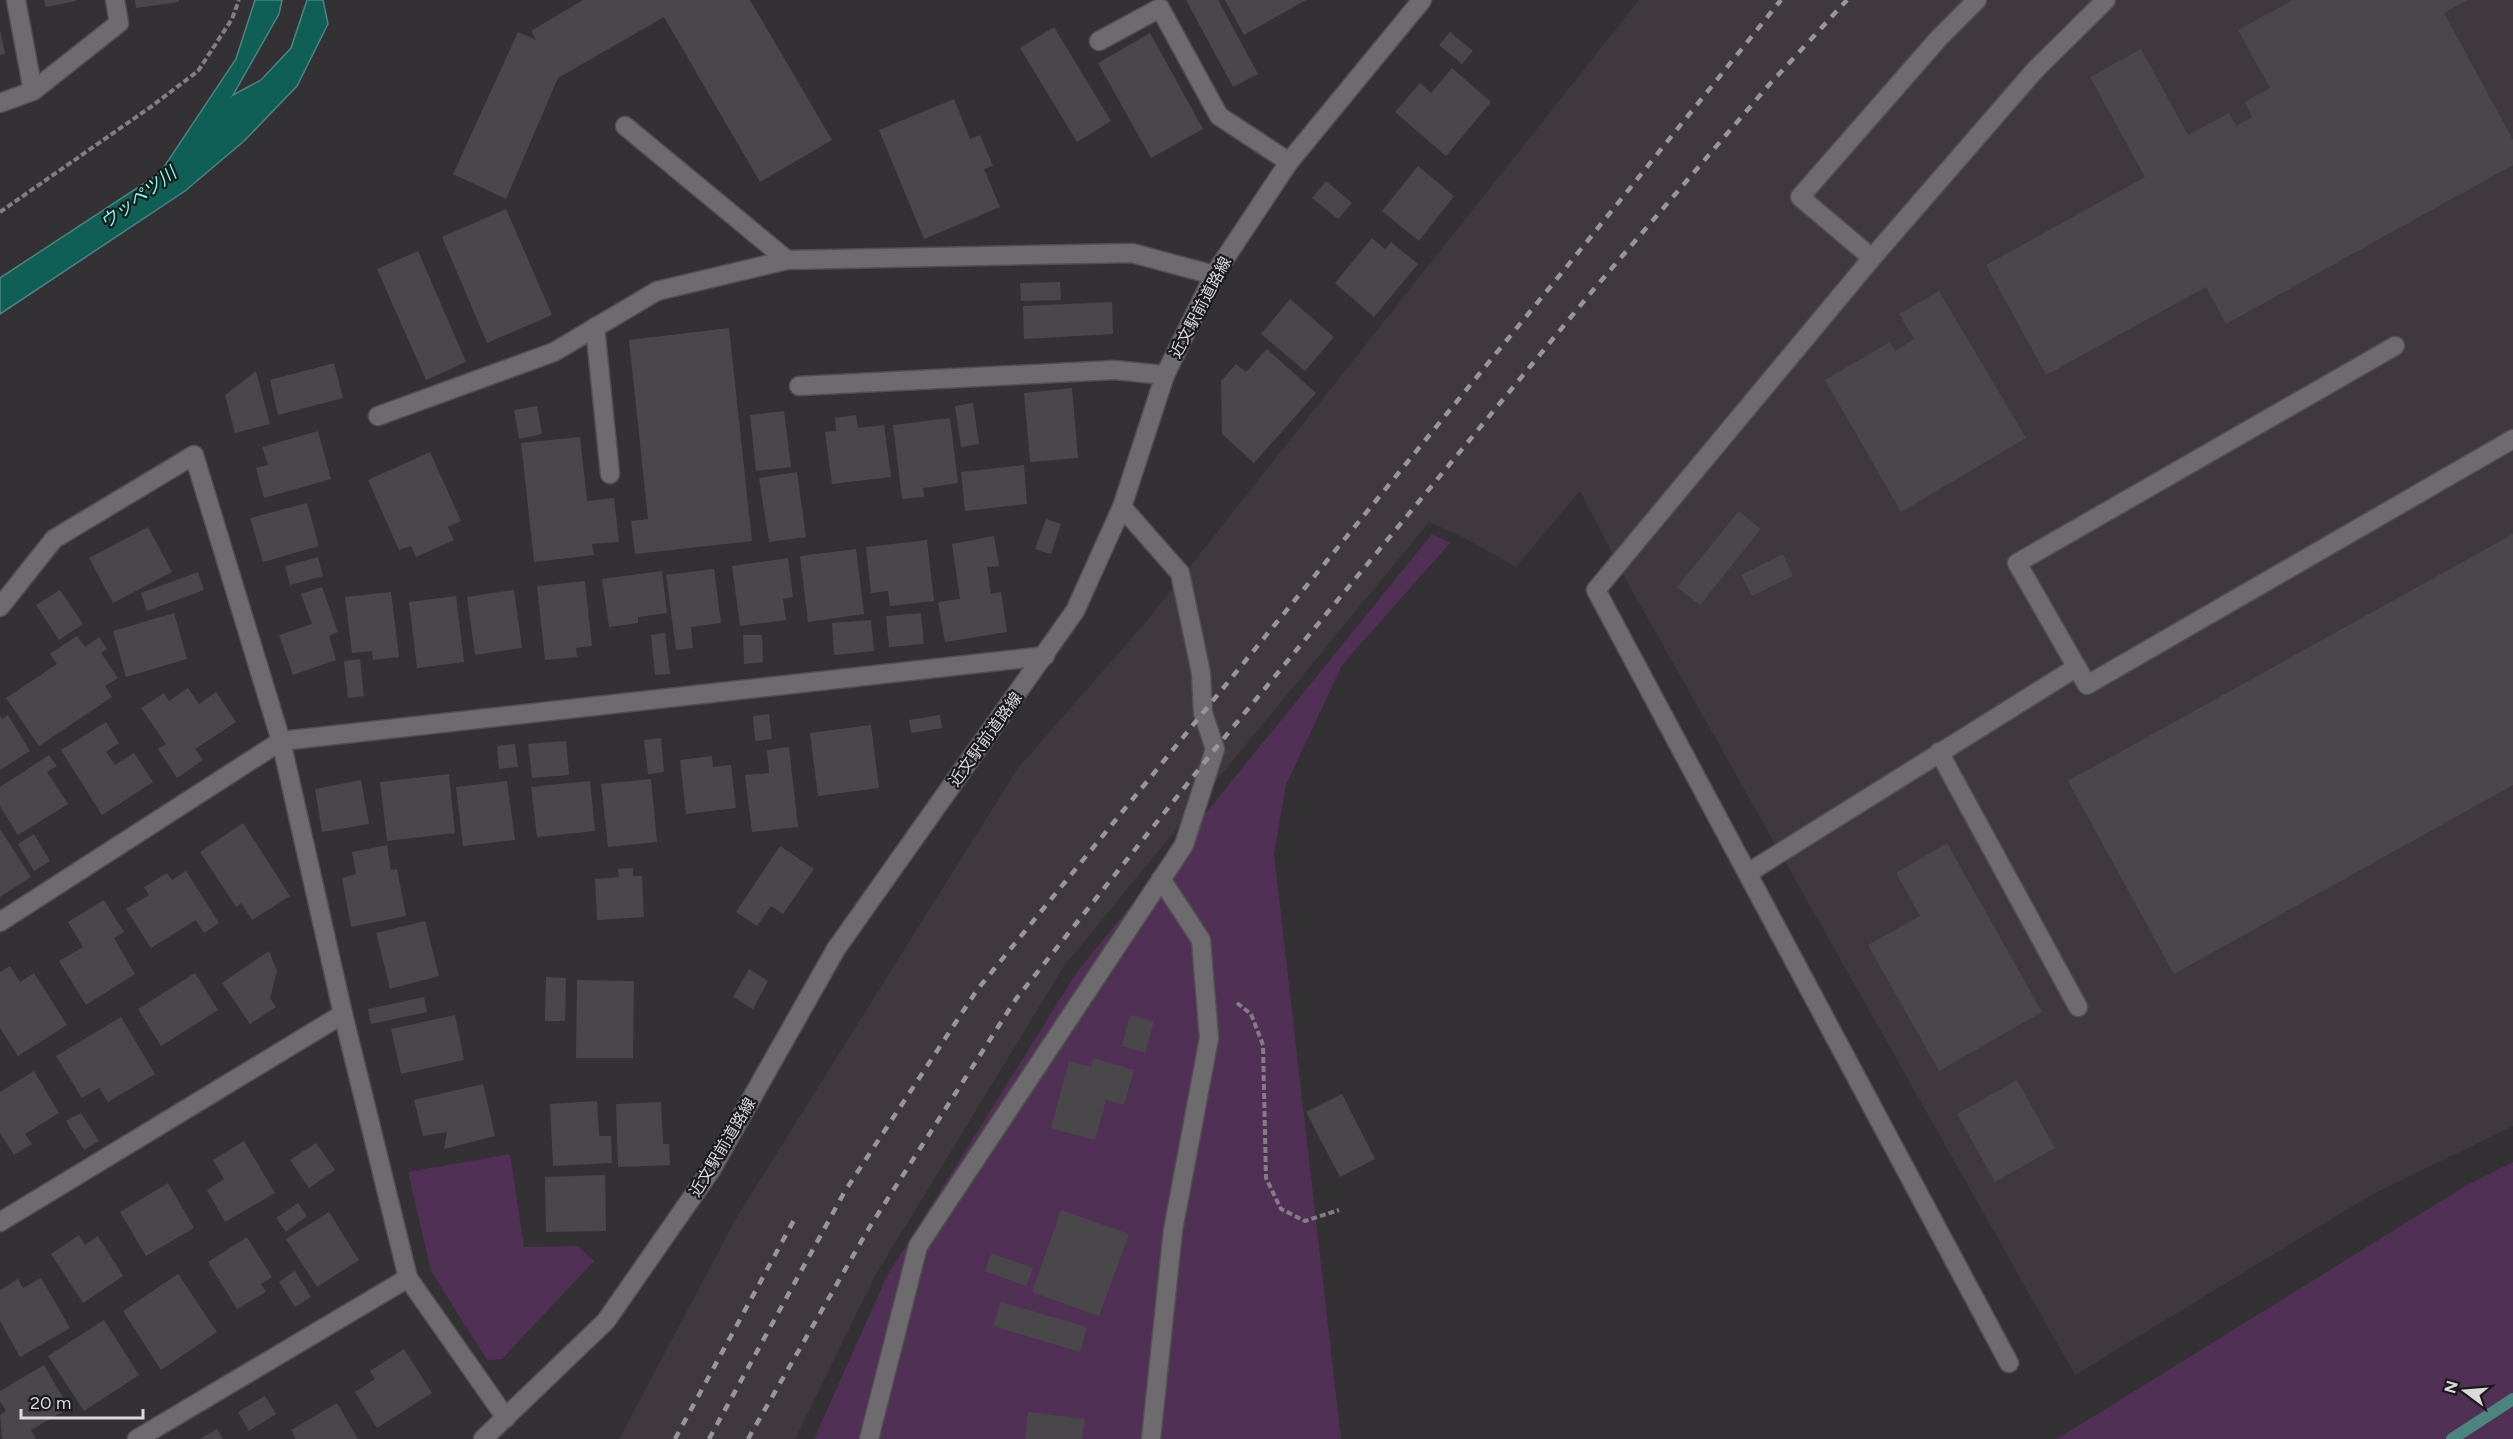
<svg xmlns="http://www.w3.org/2000/svg" width="2513" height="1439" viewBox="0 0 2513 1439" font-family="Figtree,'Noto Sans JP',sans-serif">
	<style>
		.built { fill: #3f383f }
		.green { fill: #513055 }
		.water { fill: #0f5f57; stroke: #4c847f; stroke-width: 1.5 }
		.lines { fill: none; stroke-linecap: round; stroke-linejoin: round }
		.stream { stroke: #4c847f; stroke-width: 12 }
		.building { fill: #4a474a }
		.minor-casing { stroke: #514f51; stroke-width: 21 }
		.path { stroke: #817f81; stroke-width: 4; stroke-dasharray: 6 3; stroke-linecap: butt }
		.minor { stroke: #6d6b6e; stroke-width: 18 }
		.rail { stroke: #979698; stroke-width: 4.5; stroke-dasharray: 8 8; stroke-linecap: butt }
		.labels { text-anchor: middle; stroke-width: 4.5; stroke-linejoin: round; paint-order: stroke }
		.street-label { font-size: 16px; fill: #dbdadb; stroke: #1a191b }
		.water-label { font-size: 18px; font-style: italic; fill: #77feed; stroke: #1a191b }
	</style>
	<rect width="100%" height="100%" fill="#333134"/>
	<!-- built -->
	<path class="built" d="M1639 0H2513V1126L2371 1195 2075 1375 1629 585 1580 491 1516 567 1465 538 1429 522 1064 966 875 1276 795 1439H619L738 1215 1018 768 1145 623Z"/>
	<!-- green -->
	<g class="green">
		<path d="M1432 534 1450 543 1342 665 1286 785 1274 854 1341 1439H814L887 1276 1077 972Z"/>
		<path d="M510 1154 524 1247 578 1246 594 1261 502 1359 487 1360 431 1271 408 1172Z"/>
		<path d="M2513 1162V1439H2057L2467 1185Z"/>
	</g>
	<!-- water -->
	<path class="water" d="M255 0H282L279 14 233 95 261 80 291 48 307 0H323L328 24 297 86 244 141 185 191 0 314V278L160 173 236 59Z"/>
	<g class="lines">
		<!-- stream -->
		<path class="stream" d="M2452 1439 2513 1399"/>
	</g>
	<!-- building -->
	<g class="building">
		<path d="M44 0H76V1L46 7Z"/>
		<path d="M135 0H179V2L136 8Z"/>
		<path d="M583 0H750L832 140 760 182 664 17 558 78 506 199 453 174 518 32 536 40 531 31Z"/>
		<path d="M1186 0H1218L1258 74 1233 87Z"/>
		<path d="M1225 0H1306L1244 35Z"/>
		<path d="M2293 0H2467L2444 13 2513 140V165L2226 324 2206 287 2046 375 1986 265 2145 177 2090 77 2141 49 2188 135 2229 113 2236 126 2252 117 2245 102 2270 88 2238 30Z"/>
		<path d="M1054 27 1111 121 1077 142 1020 48Z"/>
		<path d="M0 30 5 54 0 55Z"/>
		<path d="M1450 32 1473 51 1462 64 1439 45Z"/>
		<path d="M1150 33 1203 129 1151 158 1098 63Z"/>
		<path d="M1452 68 1491 102 1446 156 1395 112 1420 83 1431 93Z"/>
		<path d="M954 99 970 139 980 135 993 166 984 169 1000 207 924 239 879 130Z"/>
		<path d="M1418 166 1454 196 1419 241 1382 211Z"/>
		<path d="M1326 181 1352 203 1338 219 1312 198Z"/>
		<path d="M506 209 552 315 487 343 442 237Z"/>
		<path d="M1372 238 1385 249 1391 242 1418 264 1374 317 1335 283Z"/>
		<path d="M418 251 466 362 426 380 377 269Z"/>
		<path d="M1060 282 1061 300 1021 301 1020 283Z"/>
		<path d="M1939 291 2026 438 1901 512 1825 380 1890 342 1895 351 1914 339 1899 314Z"/>
		<path d="M1290 299 1334 337 1305 371 1261 334Z"/>
		<path d="M1112 302 1113 334 1024 339 1023 306Z"/>
		<path d="M729 328 752 541 635 554 631 521 648 519 629 340Z"/>
		<path d="M1267 349 1316 393 1254 463 1222 434 1221 381 1236 364 1246 372Z"/>
		<path d="M334 363 343 398 278 415 270 380Z"/>
		<path d="M256 371 270 424 235 433 225 395Z"/>
		<path d="M1072 388 1078 458 1030 462 1024 393Z"/>
		<path d="M973 403 979 444 961 447 955 406Z"/>
		<path d="M537 406 542 434 519 439 514 410Z"/>
		<path d="M784 411 791 467 756 471 750 415Z"/>
		<path d="M856 415 858 428 884 425 891 477 832 484 825 432 836 431 835 418Z"/>
		<path d="M950 418 958 483 923 488 924 497 902 499 893 425Z"/>
		<path d="M318 431 331 479 264 498 256 468 268 465 262 447Z"/>
		<path d="M580 437 587 501 614 498 619 542 592 544 594 555 534 562 521 443Z"/>
		<path d="M430 452 461 521 448 527 454 540 416 557 411 546 399 550 368 480Z"/>
		<path d="M1024 465 1027 504 965 511 961 472Z"/>
		<path d="M797 472 806 537 769 542 759 478Z"/>
		<path d="M307 503 319 546 263 562 250 518Z"/>
		<path d="M1739 511 1761 529 1700 605 1677 587Z"/>
		<path d="M1046 519 1061 524 1051 554 1035 549Z"/>
		<path d="M148 527 172 572 113 603 89 558Z"/>
		<path d="M2513 534V785L2174 974 2068 781Z"/>
		<path d="M994 536 999 566 987 567 991 594 1001 592 1007 632 945 642 938 602 960 599 952 544Z"/>
		<path d="M927 540 934 601 890 606 888 591 871 593 866 547Z"/>
		<path d="M856 549 864 614 808 622 800 556Z"/>
		<path d="M1783 554 1793 576 1752 596 1741 575Z"/>
		<path d="M318 557 323 576 290 585 285 566Z"/>
		<path d="M788 558 793 597 783 599 786 620 740 626 732 566Z"/>
		<path d="M714 569 721 623 691 627 693 648 676 650 666 575Z"/>
		<path d="M662 571 667 613 638 617V623L609 627 602 579Z"/>
		<path d="M198 572 204 590 147 611 141 593Z"/>
		<path d="M585 581 592 646 576 648 577 657 545 660 537 586Z"/>
		<path d="M322 587 338 632 329 636 336 660 293 675 279 635 312 624 301 594Z"/>
		<path d="M60 590 83 624 59 640 36 605Z"/>
		<path d="M514 590 522 648 475 655 467 597Z"/>
		<path d="M391 592 399 657 373 660 372 651 352 653 345 597Z"/>
		<path d="M456 596 464 662 417 668 409 602Z"/>
		<path d="M174 613 187 659 126 677 113 631Z"/>
		<path d="M921 613 924 644 889 647 886 616Z"/>
		<path d="M871 620 874 651 834 655 832 623Z"/>
		<path d="M665 633 670 674 655 675 651 635Z"/>
		<path d="M743 635H762L763 662 744 664Z"/>
		<path d="M77 636 85 647 99 637 107 649 101 653 118 678 105 686 112 697 39 746 6 698 57 664 50 654Z"/>
		<path d="M360 659 364 696 348 698 344 661Z"/>
		<path d="M188 688 199 704 216 692 236 722 195 749 203 760 177 778 158 749 166 744 141 708 164 693 169 701Z"/>
		<path d="M769 714 772 739 755 741 753 716Z"/>
		<path d="M8 715 30 751 0 770V716L2 719Z"/>
		<path d="M940 715 942 728 911 733 909 720Z"/>
		<path d="M106 722 119 743 106 752 115 765 134 753 153 782 102 815 61 750Z"/>
		<path d="M871 725 879 788 818 796 810 733Z"/>
		<path d="M661 738 664 772 648 774 644 740Z"/>
		<path d="M566 741 569 775 532 778 528 744Z"/>
		<path d="M515 744 518 767 499 769 497 746Z"/>
		<path d="M789 747 798 827 752 832 745 775 769 773 767 750Z"/>
		<path d="M49 755 57 766 47 772 68 804 18 835 0 806V787Z"/>
		<path d="M712 756 713 767 731 765 736 808 686 814 680 760Z"/>
		<path d="M449 774 455 833 387 841 380 782Z"/>
		<path d="M651 779 657 842 608 847 601 784Z"/>
		<path d="M361 780 369 824 322 832 315 789Z"/>
		<path d="M507 781 515 840 463 846 456 787Z"/>
		<path d="M590 781 595 831 537 837 531 787Z"/>
		<path d="M243 823 290 896 252 920 241 903 236 907 200 852Z"/>
		<path d="M0 829 31 877 0 897Z"/>
		<path d="M34 834 50 861 34 871 18 844Z"/>
		<path d="M1947 843 2042 1012 1939 1071 1868 945 1920 916 1896 873Z"/>
		<path d="M387 845 391 870 397 869 406 916 351 927 342 878 356 874 352 852Z"/>
		<path d="M780 846 814 869 783 914 771 906 757 926 736 912Z"/>
		<path d="M633 868V876H642L644 917 597 920 595 879 619 877 618 869Z"/>
		<path d="M186 871 219 923 204 933 196 920 151 948 126 909 149 895 144 887 167 873 172 880Z"/>
		<path d="M104 900 124 932 114 938 135 974 86 1005 59 961 83 947 68 922Z"/>
		<path d="M425 921 439 976 390 989 376 933Z"/>
		<path d="M269 951 277 971 270 998 276 1007 250 1024 222 983Z"/>
		<path d="M10 966 20 982 34 973 67 1025 18 1056 0 1028V972Z"/>
		<path d="M749 969 768 981 753 1009 733 997Z"/>
		<path d="M195 973 218 1010 161 1046 138 1009Z"/>
		<path d="M546 977 566 978 565 1021H545Z"/>
		<path d="M577 980 634 981 633 1058H576Z"/>
		<path d="M424 997 427 1012 371 1024 368 1009Z"/>
		<path d="M455 1015 464 1060 401 1074 391 1029Z"/>
		<path d="M1130 1015 1154 1021 1145 1053 1122 1046Z"/>
		<path d="M121 1017 155 1074 108 1102 99 1088 82 1098 56 1056Z"/>
		<path d="M1093 1058 1134 1070 1124 1105 1106 1100 1095 1140 1051 1128 1069 1061 1091 1067Z"/>
		<path d="M34 1071 59 1113 25 1134 32 1144 14 1155 0 1133V1092Z"/>
		<path d="M2017 1080 2055 1148 1995 1182 1957 1114Z"/>
		<path d="M483 1084 495 1136 444 1149 447 1132 423 1136 414 1100Z"/>
		<path d="M1342 1094 1375 1159 1340 1177 1306 1112Z"/>
		<path d="M597 1101 599 1136H611L612 1163 553 1166 550 1104Z"/>
		<path d="M661 1102 663 1144H669L670 1165 618 1167 616 1104Z"/>
		<path d="M81 1113 99 1141 84 1150 66 1121Z"/>
		<path d="M244 1141 275 1193 225 1222 207 1190 224 1179 213 1160Z"/>
		<path d="M316 1143 335 1170 309 1188 290 1160Z"/>
		<path d="M605 1175 606 1231 546 1232 545 1177Z"/>
		<path d="M168 1183 194 1228 146 1256 120 1212Z"/>
		<path d="M298 1203 307 1216 286 1232 276 1218Z"/>
		<path d="M1061 1210 1129 1234 1099 1316 1032 1292Z"/>
		<path d="M329 1212 359 1260 317 1287 286 1239Z"/>
		<path d="M79 1235 85 1245 98 1236 123 1276 83 1303 51 1254Z"/>
		<path d="M247 1237 272 1277 261 1284 266 1292 237 1309 208 1262Z"/>
		<path d="M991 1253 1033 1268 1026 1286 985 1271Z"/>
		<path d="M295 1271 311 1297 295 1307 279 1282Z"/>
		<path d="M178 1274 217 1332 161 1370 123 1311Z"/>
		<path d="M41 1278 70 1328 20 1357 0 1321V1290L18 1279 23 1288Z"/>
		<path d="M1001 1302 1087 1327 1080 1352 993 1326Z"/>
		<path d="M104 1320 139 1375 84 1411 48 1356Z"/>
		<path d="M404 1349 432 1393 377 1428 355 1392 375 1379 370 1371Z"/>
		<path d="M44 1365 69 1408 31 1430 36 1439H2L0 1415 6 1411 0 1401V1391Z"/>
		<path d="M265 1396 276 1414 249 1431 238 1412Z"/>
		<path d="M337 1403 358 1439H296L291 1430Z"/>
		<path d="M1028 1412 1085 1419 1082 1439H1025Z"/>
		<path d="M217 1429 223 1439H200Z"/>
	</g>
	<g class="lines">
		<defs>
			<g id="minor">
				<path d="M1099 41 1160 8 1219 116 1289 162"/>
				<path d="M33 91 119 23 115 0"/>
				<path d="M0 103 33 91 16 0"/>
				<path d="M625 126 787 260 1132 253 1214 275"/>
				<path d="M1872 258 1800 197 1939 38 1977 0"/>
				<path d="M595 327 610 474"/>
				<path d="M2395 346 2017 563 2087 685 2513 439"/>
				<path d="M799 386 1114 370 1165 375"/>
				<path d="M378 416 554 352 657 291 787 260"/>
				<path d="M0 607 54 539 194 455 281 741 343 1014 408 1278 506 1418"/>
				<path d="M1939 752 2078 1007"/>
				<path d="M1748 873 2077 667"/>
				<path d="M0 922 281 741 1045 656"/>
				<path d="M0 1222 343 1014"/>
				<path d="M2009 1363 1596 590 1872 258 2036 69 2106 0"/>
				<path d="M137 1439 408 1278"/>
				<path d="M483 1439 606 1321 711 1170 836 949 1075 611 1122 507 1165 375 1214 275 1289 162 1422 0"/>
				<path d="M869 1439 918 1246 1184 845 1215 749 1203 713 1201 673 1180 573 1122 507"/>
				<path d="M1151 1439 1173 1230 1209 1038 1201 940 1161 879"/>
			</g>
		</defs>
		<!-- minor casing -->
		<use href="#minor" class="minor-casing"/>
		<!-- path -->
		<g class="path">
			<path d="M0 212 152 106 198 71 232 19 239 0"/>
			<path d="M1237 1003 1251 1014 1263 1045 1266 1178 1281 1209 1305 1221 1339 1210"/>
		</g>
		<!-- minor -->
		<use href="#minor" class="minor"/>
		<!-- rail -->
		<g class="rail">
			<path d="M675 1439 794 1220"/>
			<path d="M709 1439 845 1191 977 990 1573 259 1781 0"/>
			<path d="M748 1439 869 1228 1016 999 1215 749 1594 289 1768 86 1847 0"/>
		</g>
	</g>
	<g class="labels">
		<!-- street labels -->
		<g class="street-label">
			<text transform="translate(1200 307) rotate(-62)" y="6">近文駅前道路線</text>
			<text transform="translate(985 739) rotate(-54)" y="6">近文駅前道路線</text>
			<text transform="translate(722 1147) rotate(-59)" y="6">近文駅前道路線</text>
		</g>
		<!-- water labels -->
		<g class="water-label">
			<text transform="translate(138 198) rotate(-37)" y="6">ウッペツ川</text>
		</g>
	</g>
	<!-- north arrow -->
	<g transform="translate(2465 1391) rotate(286)" stroke="#1a191b" stroke-width="4.5" paint-order="stroke">
	<path d="M0-4.5L10 22L0 15L-10 22Z" fill="#dbdadb"/>
	<text y="-9" font-size="16" font-weight="bold" text-anchor="middle" fill="#dbdadb">N</text>
	</g>
	<!-- scale -->
	<path d="M21 1409v9h122v-9" fill="none" stroke="#dbdadb" stroke-width="3"/>
	<text x="30" y="1409" font-size="18" fill="#dbdadb" stroke="#1a191b" stroke-width="4.5" paint-order="stroke">20 m</text>
</svg>
